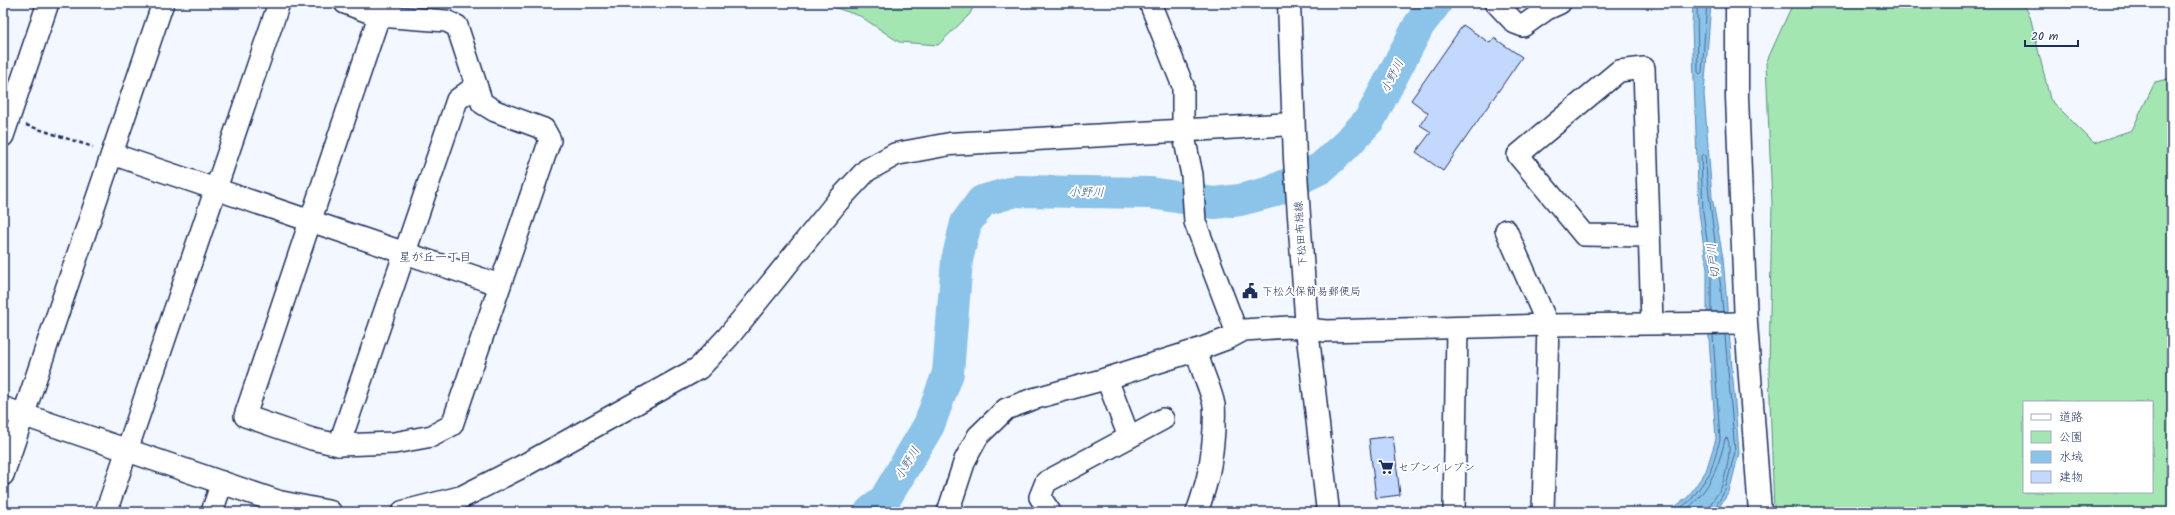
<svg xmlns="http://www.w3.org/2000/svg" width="2175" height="515" viewBox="0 0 2175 515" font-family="Kalam,'Klee One',sans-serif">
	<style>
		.green { fill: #a3e6b1; stroke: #5f8a88; fill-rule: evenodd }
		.water { fill: #8bc3e9; stroke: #5e88b1 }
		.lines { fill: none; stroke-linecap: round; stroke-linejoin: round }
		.shore { stroke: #486a96; stroke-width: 1 }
		.river { stroke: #8bc3e9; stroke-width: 32 }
		.building { fill: #c3d8fd; stroke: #1b2f5e }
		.minor-casing { stroke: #1b2f5e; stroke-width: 24 }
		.tertiary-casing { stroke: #1b2f5e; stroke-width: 25 }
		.primary-casing { stroke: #1b2f5e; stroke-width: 25 }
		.path { stroke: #1b2f5e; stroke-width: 2.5; stroke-dasharray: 4 3; stroke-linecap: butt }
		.minor { stroke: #fff; stroke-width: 21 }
		.tertiary { stroke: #fff; stroke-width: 22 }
		.primary { stroke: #fff; stroke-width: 22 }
		.labels { text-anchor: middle; stroke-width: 4; stroke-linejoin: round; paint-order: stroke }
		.street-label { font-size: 11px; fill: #1b2f5e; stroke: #fff }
		.poi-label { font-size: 11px; fill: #1b2f5e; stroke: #fff; text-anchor: start }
		.water-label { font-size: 12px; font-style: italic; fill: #3d5b88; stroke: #fff }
		.neighbourhood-label { font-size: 12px; fill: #1b2f5e; stroke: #fff }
	</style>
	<rect width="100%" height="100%" fill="#f3f7ff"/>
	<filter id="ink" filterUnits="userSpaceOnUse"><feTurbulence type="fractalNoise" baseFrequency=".025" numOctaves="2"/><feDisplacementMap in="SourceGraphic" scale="8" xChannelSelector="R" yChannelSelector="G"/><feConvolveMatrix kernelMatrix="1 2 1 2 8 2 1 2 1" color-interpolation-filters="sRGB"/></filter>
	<g filter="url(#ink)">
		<!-- green -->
		<g class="green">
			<path d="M821 3H975L970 14 938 45 899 42 860 16Z"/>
			<path d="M1793 3H2023L2030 16 2050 99 2094 143 2132 130 2155 82 2172 78V512H1774L1769 371 1772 202 1766 63ZM2024 402H2152V492H2024Z"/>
		</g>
		<!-- water -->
		<path class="water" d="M1693 3H1711L1704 94 1712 197 1723 258 1739 453 1729 492 1716 512H1668L1688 497 1706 471 1716 439 1707 309V269L1699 212 1692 27Z"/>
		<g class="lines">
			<!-- shore -->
			<g class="shore">
				<path d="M1697 3 1698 72 1700 74 1702 72 1707 3"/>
				<path d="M1711 312V269L1703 212 1701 156 1703 154 1705 156C1709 208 1719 259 1723 312"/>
				<path d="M1675 512 1691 500 1710 473 1720 440 1713 335"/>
				<path d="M1683 512C1707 495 1719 467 1725 439L1727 438C1733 447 1725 480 1720 490 1716 497 1709 504 1708 512"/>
				<path d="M1713 512 1725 490 1735 452 1725 335"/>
			</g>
			<!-- river -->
			<path class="river" d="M870 512 885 499 929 425 948 373 957 260 966 223 982 201 1016 191 1151 193 1214 203 1240 200 1271 192 1321 168 1346 145 1370 119 1419 25 1436 3"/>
		</g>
		<!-- building -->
		<g class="building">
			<path d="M1463 25 1490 43 1494 38 1522 57 1443 171 1416 152 1431 132 1420 125 1428 113 1411 100Z"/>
			<path d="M1393 436 1400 495 1376 498 1369 439Z"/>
		</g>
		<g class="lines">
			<defs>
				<g id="minor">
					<path d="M345 3 379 16 446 21 457 26 482 103 495 111 544 129 550 140 452 425 432 436 394 443 339 445 312 439 245 416 379 16"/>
					<path d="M1150 3 1183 86V131L1192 175 1195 222 1237 333"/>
					<path d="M1496 3 1515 23 1523 26 1547 9 1560 3"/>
					<path d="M3 136 48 3"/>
					<path d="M112 154 500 285"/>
					<path d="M1506 230 1548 325 1543 512"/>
					<path d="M1649 236 1584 235 1518 155 1619 71 1644 68 1652 323"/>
					<path d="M1105 379 1110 387 1129 437"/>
					<path d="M339 445 457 100 476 86"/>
					<path d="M3 475 163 3"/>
					<path d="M106 512 279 3"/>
					<path d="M212 512 222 482"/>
					<path d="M948 512 965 460 978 436 1006 409 1033 399 1105 379 1197 350 1229 338 1244 330 1289 327 1326 331 1548 325 1746 323"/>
					<path d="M1050 512 1040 497 1046 482 1163 419"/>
					<path d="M1197 512C1208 481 1212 462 1214 429 1214 421 1215 412 1214 405 1210 385 1200 370 1197 350"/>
					<path d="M1454 512 1457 328"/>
				</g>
				<g id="tertiary">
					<path d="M1737 3V97L1746 323 1760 512"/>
					<path d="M3 408 279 502 330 512"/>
					<path d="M403 512 462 497 523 466 699 368 728 337 838 201 867 170 896 154 950 144 1293 124"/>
				</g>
				<path id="primary" d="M1289 3 1295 159 1307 329 1328 512"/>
			</defs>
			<!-- minor casing -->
			<use href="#minor" class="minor-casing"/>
			<!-- tertiary casing -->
			<use href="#tertiary" class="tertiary-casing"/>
			<!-- primary casing -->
			<use href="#primary" class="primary-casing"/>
			<!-- path -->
			<path class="path" d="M26 125 93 147"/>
			<!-- minor -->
			<use href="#minor" class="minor"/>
			<!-- tertiary -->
			<use href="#tertiary" class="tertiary"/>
			<!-- primary -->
			<use href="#primary" class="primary"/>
		</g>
	</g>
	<!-- icons -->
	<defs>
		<symbol id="civic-bare" viewBox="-9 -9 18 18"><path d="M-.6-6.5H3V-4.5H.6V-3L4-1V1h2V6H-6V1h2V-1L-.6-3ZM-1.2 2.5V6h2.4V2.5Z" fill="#1b2f5e" stroke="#fff" stroke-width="2.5" paint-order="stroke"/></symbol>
		<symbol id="supermarket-bare" viewBox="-9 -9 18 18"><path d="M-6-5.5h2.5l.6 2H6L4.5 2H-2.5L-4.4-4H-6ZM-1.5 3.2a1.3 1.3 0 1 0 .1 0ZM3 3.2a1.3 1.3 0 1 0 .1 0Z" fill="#1b2f5e" stroke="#fff" stroke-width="2.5" paint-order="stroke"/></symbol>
	</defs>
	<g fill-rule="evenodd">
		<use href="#civic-bare" x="1239" y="280" width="22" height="22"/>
		<use href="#supermarket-bare" x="1375" y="456" width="22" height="22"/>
	</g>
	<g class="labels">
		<!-- street labels -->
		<g class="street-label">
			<text transform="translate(1300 234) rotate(-94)" y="4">下松田布施線</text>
		</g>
		<!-- poi labels -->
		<g class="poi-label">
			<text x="1262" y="295">下松久保簡易郵便局</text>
			<text x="1398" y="471">セブンイレブン</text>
		</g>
		<!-- water labels -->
		<g class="water-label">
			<text transform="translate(1392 76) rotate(-63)" y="4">小野川</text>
			<text transform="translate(1086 192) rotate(1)" y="4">小野川</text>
			<text transform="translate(1713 261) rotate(-97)" y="4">切戸川</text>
			<text transform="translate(907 463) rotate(-59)" y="4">小野川</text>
		</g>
		<!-- neighbourhood labels -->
		<g class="neighbourhood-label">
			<text x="435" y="261">星が丘一丁目</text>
		</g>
	</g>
	<!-- margin -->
	<rect width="2175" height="515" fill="none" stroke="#fff" stroke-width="16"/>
	<rect x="8" y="8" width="2159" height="499" fill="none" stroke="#1b2f5e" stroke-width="1.5" filter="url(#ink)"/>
	<!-- legend -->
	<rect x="2023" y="401" width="130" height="92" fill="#ffffff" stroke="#a4acbf"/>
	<rect x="2031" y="414" width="20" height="6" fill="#ffffff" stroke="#a4acbf"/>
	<text x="2059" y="421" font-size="12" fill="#1b2f5e">道路</text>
	<rect x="2031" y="431" width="20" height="12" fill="#a3e6b1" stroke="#a4acbf"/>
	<text x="2059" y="441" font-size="12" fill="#1b2f5e">公園</text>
	<rect x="2031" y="451" width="20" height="12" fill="#8bc3e9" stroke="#a4acbf"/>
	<text x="2059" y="461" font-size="12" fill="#1b2f5e">水域</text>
	<rect x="2031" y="471" width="20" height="12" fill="#c3d8fd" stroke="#a4acbf"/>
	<text x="2059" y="481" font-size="12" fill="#1b2f5e">建物</text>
	<!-- scale -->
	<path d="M2025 40v6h53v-6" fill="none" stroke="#1b2f5e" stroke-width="2"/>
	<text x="2031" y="40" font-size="12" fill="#1b2f5e" stroke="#ffffff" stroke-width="3" paint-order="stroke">20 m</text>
</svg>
